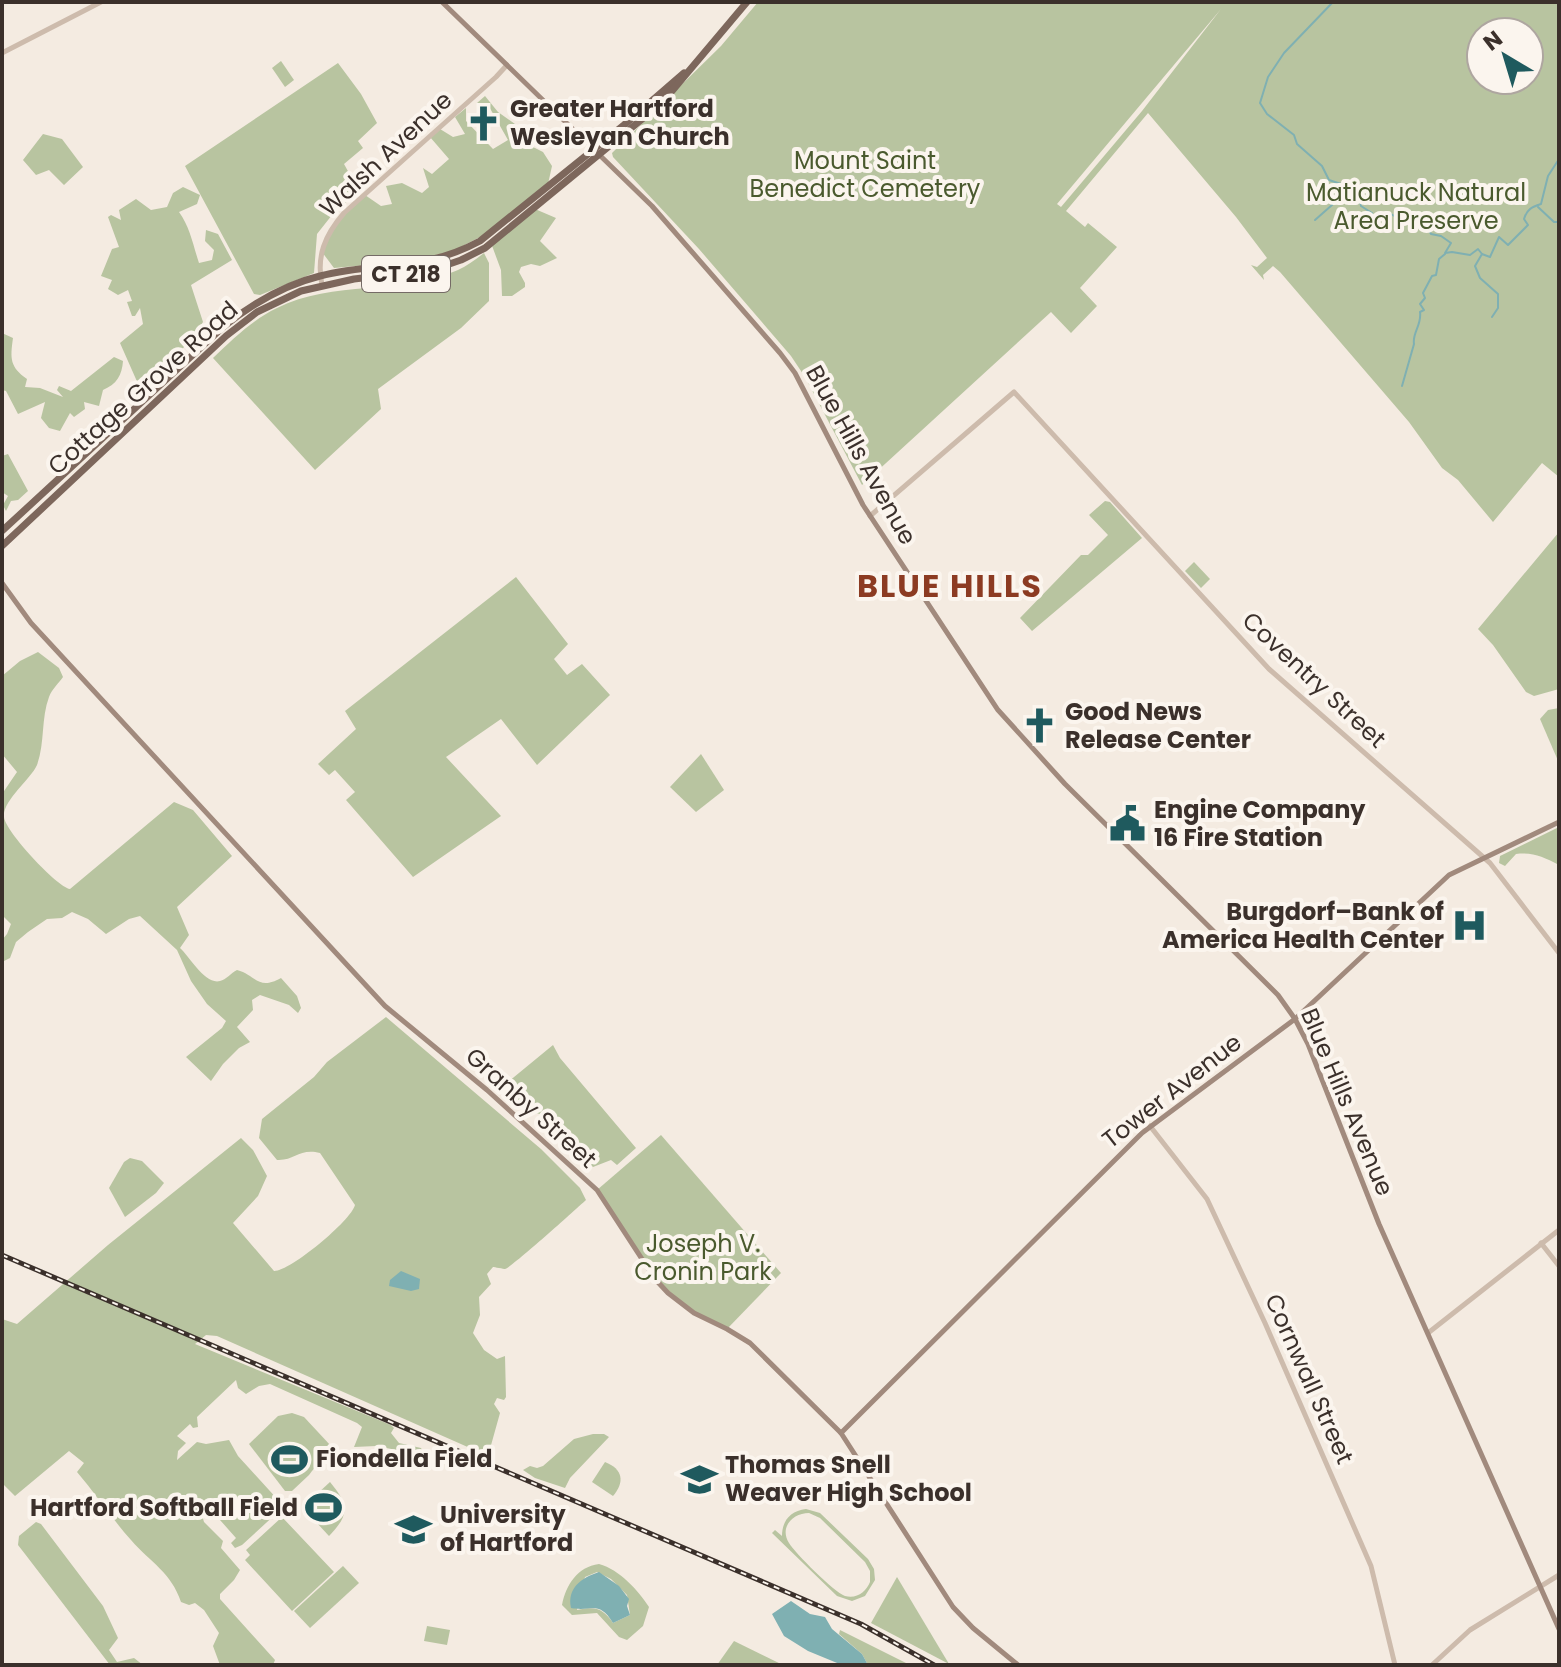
<svg xmlns="http://www.w3.org/2000/svg" width="1561" height="1667" viewBox="0 0 1561 1667" font-family="Poppins,sans-serif">
	<style>
		.green { fill: #b8c4a0; fill-rule: evenodd }
		.water { fill: #7fb0b2 }
		.lines { fill: none; stroke-linecap: round; stroke-linejoin: round }
		.stream { stroke: #7fb0b2; stroke-width: 2 }
		.tertiary { stroke: #cdbbac; stroke-width: 5 }
		.secondary { stroke: #a18a7d; stroke-width: 5 }
		.primary { stroke: #7d675c; stroke-width: 7 }
		.rail-casing { stroke: #3b302b; stroke-width: 5 }
		.rail { stroke: #fbf5ee; stroke-width: 2; stroke-dasharray: 6; stroke-linecap: butt }
		.labels { text-anchor: middle; stroke-width: 8; stroke-linejoin: round; paint-order: stroke }
		.shield { fill: #fbf5ee; stroke: #756b66; stroke-width: 2 }
		.shield-label { font-size: 22px; font-weight: bold; fill: #3b302b }
		.poi-label { font-size: 24px; font-weight: bold; fill: #3b302b; stroke: #fbf5ee; text-anchor: start }
		.street-label { font-size: 24px; fill: #3b302b; stroke: #fbf5ee }
		.park-label { font-size: 24px; fill: #4a5a2e; stroke: #fbf5ee }
		.district-label { font-size: 32px; font-weight: bold; letter-spacing: 2px; fill: #8c3b22; stroke: #fbf5ee }
	</style>
	<rect width="100%" height="100%" fill="#f4ebe1"/>
	<!-- green -->
	<g class="green">
		<path d="M758 2H1559V477L1542 463 1493 522 1458 480 1442 468 1409 422 1280 272 1273 266 1263 275 1264 280 1251 265 1257 267 1267 258 1236 217 1148 113 1066 211 1085 227 1088 223 1117 247 1080 288 1097 306 1071 333 1051 312 862 485 805 377 791 356 699 249 613 157 612 153 721 46ZM1221 9 1142 111 1061 207 1057 204ZM1481 32H1529V80H1481Z"/>
		<path d="M281 61 294 80 285 87 272 68Z"/>
		<path d="M338 63 361 94 377 123 358 141 363 148 344 164 359 191 332 215 317 234 314 273 260 295 254 294 185 166Z"/>
		<path d="M485 96 498 112 529 134 533 147 543 152 552 166 548 184 482 236 451 252 399 262 334 268 322 252 334 224 365 195 381 206 392 204 386 186 402 183 422 193 429 187 423 168 432 174 449 159 430 137 440 129 453 137 465 134 455 117 466 108V121L493 149 508 140 487 103H477Z"/>
		<path d="M43 134 62 139 83 167 64 185 49 170 36 175 23 160Z"/>
		<path d="M183 187 200 195 197 204 179 212C190 227 193 245 199 263L212 260 214 250 205 241 206 230 218 234 232 260 191 285 203 322 190 342 139 386 120 343 143 324 140 308 135 316H132L127 302 132 301 128 290 118 295 108 289 112 280 101 276 112 249 119 247 108 217 111 215 121 220 119 210 136 199 151 210 167 207 173 193Z"/>
		<path d="M535 209 556 218 540 241 557 258 540 266 531 264 521 267 519 272 525 283V287L512 296H502L501 270 491 243Z"/>
		<path d="M484 253 489 263V301L461 328 378 389 381 409 315 470 213 358C233 339 252 320 277 308 333 280 401 295 458 270 467 266 476 259 484 253Z"/>
		<path d="M2 333 13 338C10 359 10 367 27 379L25 387 40 388 63 397 57 390 59 386 71 391 114 357 123 361C122 375 117 384 103 390L99 406 84 402 85 409 74 417 70 413 60 431 49 428 41 418 45 402 18 414 6 391 2 390Z"/>
		<path d="M8 454 28 491 18 500 11 501 6 511 3 505 8 496 2 492V456Z"/>
		<path d="M1105 501 1110 502 1142 538 1032 631 1020 618 1081 555H1088L1108 535 1089 515Z"/>
		<path d="M1559 532V689L1534 696 1526 692 1493 645 1478 629Z"/>
		<path d="M1194 562 1210 579 1201 588 1185 571Z"/>
		<path d="M516 577 568 644 554 659 567 675 582 664 610 695 537 765 501 719 446 757 501 816 413 877 346 800 355 792 335 770 329 775 318 764 356 729 345 711Z"/>
		<path d="M38 652 59 668 63 677C59 683 52 689 49 697 41 718 45 743 37 765 31 779 2 801 4 817 5 831 57 887 70 889L174 802 193 810 232 856 177 907 189 935 180 948C190 957 205 985 220 981 226 980 231 973 237 970 256 975 258 991 281 978L297 996 301 1008 298 1013 289 1005 260 995 252 1000 253 1010 237 1027 250 1042 239 1048 223 1064 211 1081 186 1057 222 1028 226 1021 207 1004 191 981 177 950 140 916 129 919 106 934 88 919 72 912 62 918 47 919 28 932 16 942 10 958 2 962V940L7 934 11 924 2 915V794L17 772 2 754V676L20 661Z"/>
		<path d="M1559 708V763L1540 719 1548 710Z"/>
		<path d="M701 754 724 790 696 812 670 787Z"/>
		<path d="M1559 827V865C1543 857 1534 852 1516 854L1505 866 1499 863 1500 856Z"/>
		<path d="M386 1017 541 1149 580 1188 586 1200C575 1210 511 1268 505 1269 504 1269 494 1267 493 1267L487 1274 491 1284 479 1297 480 1315 473 1333 484 1350 497 1359 505 1356 506 1397 504 1400 497 1398 494 1404 500 1413 488 1456 217 1336 206 1335 195 1344 391 1425 394 1428 391 1433 399 1443 421 1448 422 1450 417 1454 376 1446 354 1447 362 1427 357 1423 270 1384 259 1386 246 1394 238 1388 236 1380 197 1417 198 1427 193 1428 190 1424 177 1436 186 1443 178 1451 177 1460 197 1442 206 1444 229 1440 238 1456 279 1501 278 1512 242 1545 235 1548 231 1543 236 1538 212 1511 201 1512 204 1522 223 1541 221 1548 240 1570 234 1580 220 1594V1599L275 1660 273 1665H220L213 1646 219 1633 204 1610 195 1603 189 1605 181 1602C171 1572 151 1563 131 1540 112 1519 96 1494 77 1472L84 1463 69 1451 15 1496 2 1483V1319L17 1324 108 1245 241 1138 253 1150 267 1176 258 1196 233 1223 274 1271C289 1272 351 1221 355 1205L320 1153C299 1148 295 1161 277 1160L259 1138 262 1119 314 1077 327 1062Z"/>
		<path d="M553 1045 560 1058 636 1148 617 1165 611 1160 593 1167 540 1114 522 1109 497 1091Z"/>
		<path d="M661 1135 781 1273 727 1329 694 1313 655 1279 597 1190Z"/>
		<path d="M130 1158 142 1161 164 1183 156 1193 125 1217 109 1188 124 1162Z"/>
		<path d="M292 1413 304 1417 331 1446 309 1475 292 1491H285L249 1444 278 1416Z"/>
		<path d="M593 1434H604L609 1437 570 1478 565 1488 535 1478 523 1470 530 1466 537 1468 543 1466 574 1439Z"/>
		<path d="M605 1462C623 1469 625 1482 613 1496L592 1482Z"/>
		<path d="M330 1482C349 1505 350 1514 329 1536L304 1509V1506Z"/>
		<path d="M806 1509 820 1513 868 1559 874 1569 875 1580 865 1596 852 1601 837 1596 772 1533 775 1530 782 1536C782 1521 790 1511 806 1509ZM809 1513 820 1518 865 1562 870 1571V1582C866 1592 857 1599 845 1596 834 1592 795 1553 789 1543 779 1527 793 1513 809 1513Z"/>
		<path d="M282 1517 334 1572 292 1611 245 1560 250 1555 246 1550Z"/>
		<path d="M36 1522 41 1524 103 1606 118 1638 109 1650 117 1662 134 1658 143 1665H110L25 1554 18 1545 19 1536Z"/>
		<path d="M599 1564C620 1570 638 1590 649 1607L643 1626 627 1640 619 1637 597 1613 572 1615 562 1605C566 1585 577 1567 599 1564ZM597 1572 611 1579 627 1595 630 1615 613 1623C603 1608 595 1606 577 1610L585 1577Z"/>
		<path d="M343 1566 359 1583 310 1628 294 1611Z"/>
		<path d="M897 1577 949 1664 871 1623Z"/>
		<path d="M427 1626 450 1630 447 1645 424 1641Z"/>
		<path d="M840 1630 910 1665H868L862 1654 839 1634Z"/>
		<path d="M734 1641 783 1665H717Z"/>
	</g>
	<!-- water -->
	<g class="water">
		<path d="M401 1271 420 1279 419 1289 411 1291 389 1286 390 1280Z"/>
		<path d="M599 1572 619 1586 629 1599 627 1606 630 1615 613 1623C599 1600 592 1612 571 1608 567 1588 581 1578 599 1572Z"/>
		<path d="M791 1601 810 1614 825 1617 832 1629 862 1654 868 1665H842L808 1651 784 1636 772 1614Z"/>
	</g>
	<g class="lines">
		<!-- stream -->
		<g class="stream">
			<path d="M1333 2 1284 53 1268 77 1260 103 1267 114 1294 135 1297 144 1322 166 1329 180 1347 186 1359 195 1361 206 1372 213 1373 220 1391 214 1396 217 1406 215 1427 227 1431 234 1441 236 1451 243 1445 253 1452 252 1470 255 1478 249 1482 254"/>
			<path d="M1538 207 1554 222H1559"/>
			<path d="M1315 220 1349 190"/>
			<path d="M1492 317 1498 308V294L1480 278 1475 266 1482 254 1490 257 1499 237 1508 245 1528 225 1524 219C1527 209 1532 207 1541 204L1548 176 1559 159"/>
			<path d="M1402 386 1414 344C1412 333 1422 325 1420 312L1424 310 1420 304 1425 298 1423 293 1432 276 1436 275 1439 259 1445 254"/>
		</g>
		<!-- tertiary -->
		<g class="tertiary">
			<path d="M2 53 101 2"/>
			<path d="M322 285C316 256 325 235 344 213L496 77 507 65"/>
			<path d="M870 516 1014 392 1269 669 1490 863 1559 953"/>
			<path d="M1150 1126 1207 1199 1265 1323 1371 1566 1395 1665"/>
			<path d="M1541 1243 1559 1266"/>
			<path d="M1428 1333 1559 1230"/>
			<path d="M1432 1665 1470 1630 1559 1575"/>
		</g>
		<!-- secondary -->
		<g class="secondary">
			<path d="M442 2 652 206 780 353 795 373 863 505 998 710 1065 784 1278 995 1295 1019 1308 1044 1379 1224 1559 1629"/>
			<path d="M2 583 31 623 385 1006 487 1090 597 1190 655 1279 668 1293 694 1313 727 1329 750 1343 841 1433 953 1607 973 1628 1018 1665"/>
			<path d="M841 1433 1142 1133 1295 1019 1449 875 1559 822"/>
		</g>
		<!-- primary -->
		<g class="primary">
			<path d="M2 531 223 327C252 304 283 285 320 276 379 261 423 272 480 241L624 125 684 73"/>
			<path d="M2 546 226 336 257 312 301 291 354 279 432 270 461 260 485 248 647 115 672 91 747 2"/>
		</g>
		<defs>
			<path id="rail" d="M2 1255 861 1624 934 1665"/>
		</defs>
		<!-- rail casing -->
		<use href="#rail" class="rail-casing"/>
		<!-- rail -->
		<use href="#rail" class="rail"/>
	</g>
	<!-- icons -->
	<defs>
		<symbol id="church-bare" viewBox="-9 -9 18 18"><path d="M-1.2-6h2.4v3.5h3.3v2.4h-3.3V6h-2.4V-.1h-3.3v-2.4h3.3Z" fill="#1f5a5e" stroke="#fbf5ee" stroke-width="2.5" paint-order="stroke"/></symbol>
		<symbol id="civic-bare" viewBox="-9 -9 18 18"><path d="M-.6-6.5H3V-4.5H.6V-3L4-1V1h2V6H-6V1h2V-1L-.6-3ZM-1.2 2.5V6h2.4V2.5Z" fill="#1f5a5e" stroke="#fbf5ee" stroke-width="2.5" paint-order="stroke"/></symbol>
		<symbol id="hospital-bare" viewBox="-9 -9 18 18"><path d="M-5-5h3v3.5h4V-5h3V5h-3V1.5h-4V5h-3Z" fill="#1f5a5e" stroke="#fbf5ee" stroke-width="2.5" paint-order="stroke"/></symbol>
		<symbol id="stadium-bare" viewBox="-9 -9 18 18"><path d="M0-5a6.5 5 0 1 0 0 10a6.5 5 0 1 0 0-10ZM-3.5-1.8h7v3.6h-7Z" fill="#1f5a5e" stroke="#fbf5ee" stroke-width="2.5" paint-order="stroke"/></symbol>
		<symbol id="school-bare" viewBox="-9 -9 18 18"><path d="M0-5L7-2L0 1L-7-2ZM-4 1L0 2.5L4 1V4Q0 6-4 4Z" fill="#1f5a5e" stroke="#fbf5ee" stroke-width="2.5" paint-order="stroke"/></symbol>
		<symbol id="university-bare" viewBox="-9 -9 18 18"><path d="M0-5L7-2L0 1L-7-2ZM-4 1L0 2.5L4 1V4Q0 6-4 4Z" fill="#1f5a5e" stroke="#fbf5ee" stroke-width="2.5" paint-order="stroke"/></symbol>
	</defs>
	<g fill-rule="evenodd">
		<use href="#church-bare" x="458" y="98" width="51" height="51"/>
		<use href="#church-bare" x="1014" y="700" width="51" height="51"/>
		<use href="#civic-bare" x="1102" y="798" width="51" height="51"/>
		<use href="#hospital-bare" x="1444" y="900" width="51" height="51"/>
		<use href="#stadium-bare" x="264" y="1434" width="51" height="51"/>
		<use href="#school-bare" x="674" y="1454" width="51" height="51"/>
		<use href="#stadium-bare" x="298" y="1482" width="51" height="51"/>
		<use href="#university-bare" x="388" y="1504" width="51" height="51"/>
	</g>
	<g class="labels">
		<!-- shield labels -->
		<rect class="shield" x="362" y="256" width="88" height="36" rx="6"/>
		<g class="shield-label">
			<text x="406" y="282">CT 218</text>
		</g>
		<!-- poi labels -->
		<g class="poi-label">
			<text x="510" y="117">Greater Hartford<tspan x="510" dy="28">Wesleyan Church</tspan></text>
			<text x="1065" y="720">Good News<tspan x="1065" dy="28">Release Center</tspan></text>
			<text x="1154" y="818">Engine Company<tspan x="1154" dy="28">16 Fire Station</tspan></text>
			<text x="1444" y="920" text-anchor="end">Burgdorf–Bank of<tspan x="1444" dy="28">America Health Center</tspan></text>
			<text x="316" y="1467">Fiondella Field</text>
			<text x="725" y="1473">Thomas Snell<tspan x="725" dy="28">Weaver High School</tspan></text>
			<text x="298" y="1516" text-anchor="end">Hartford Softball Field</text>
			<text x="440" y="1523">University<tspan x="440" dy="28">of Hartford</tspan></text>
		</g>
		<!-- street labels -->
		<g class="street-label">
			<text transform="translate(386 154) rotate(-43)" y="8">Walsh Avenue</text>
			<text transform="translate(143 388) rotate(-42)" y="8">Cottage Grove Road</text>
			<text transform="translate(861 455) rotate(61)" y="8">Blue Hills Avenue</text>
			<text transform="translate(1314 680) rotate(43)" y="8">Coventry Street</text>
			<text transform="translate(1172 1091) rotate(-38)" y="8">Tower Avenue</text>
			<text transform="translate(1347 1102) rotate(67)" y="8">Blue Hills Avenue</text>
			<text transform="translate(531 1108) rotate(42)" y="8">Granby Street</text>
			<text transform="translate(1309 1379) rotate(66)" y="8">Cornwall Street</text>
		</g>
		<!-- park labels -->
		<g class="park-label">
			<text x="865" y="169">Mount Saint<tspan x="865" dy="28">Benedict Cemetery</tspan></text>
			<text x="1416" y="201">Matianuck Natural<tspan x="1416" dy="28">Area Preserve</tspan></text>
			<text x="703" y="1252">Joseph V.<tspan x="703" dy="28">Cronin Park</tspan></text>
		</g>
		<!-- district labels -->
		<g class="district-label">
			<text x="950" y="597">BLUE HILLS</text>
		</g>
	</g>
	<!-- border -->
	<rect width="1561" height="1667" fill="none" stroke="#3b302b" stroke-width="8"/>
	<!-- north arrow -->
	<g transform="translate(1505 56) rotate(322)"><circle r="38" fill="#fbf5ee" stroke="#aea6a0" stroke-width="2"/>
	<path d="M0-6L14 30L0 20L-14 30Z" fill="#1f5a5e"/>
	<text y="-12" font-size="22" font-weight="bold" text-anchor="middle" fill="#3b302b">N</text>
	</g>
</svg>
